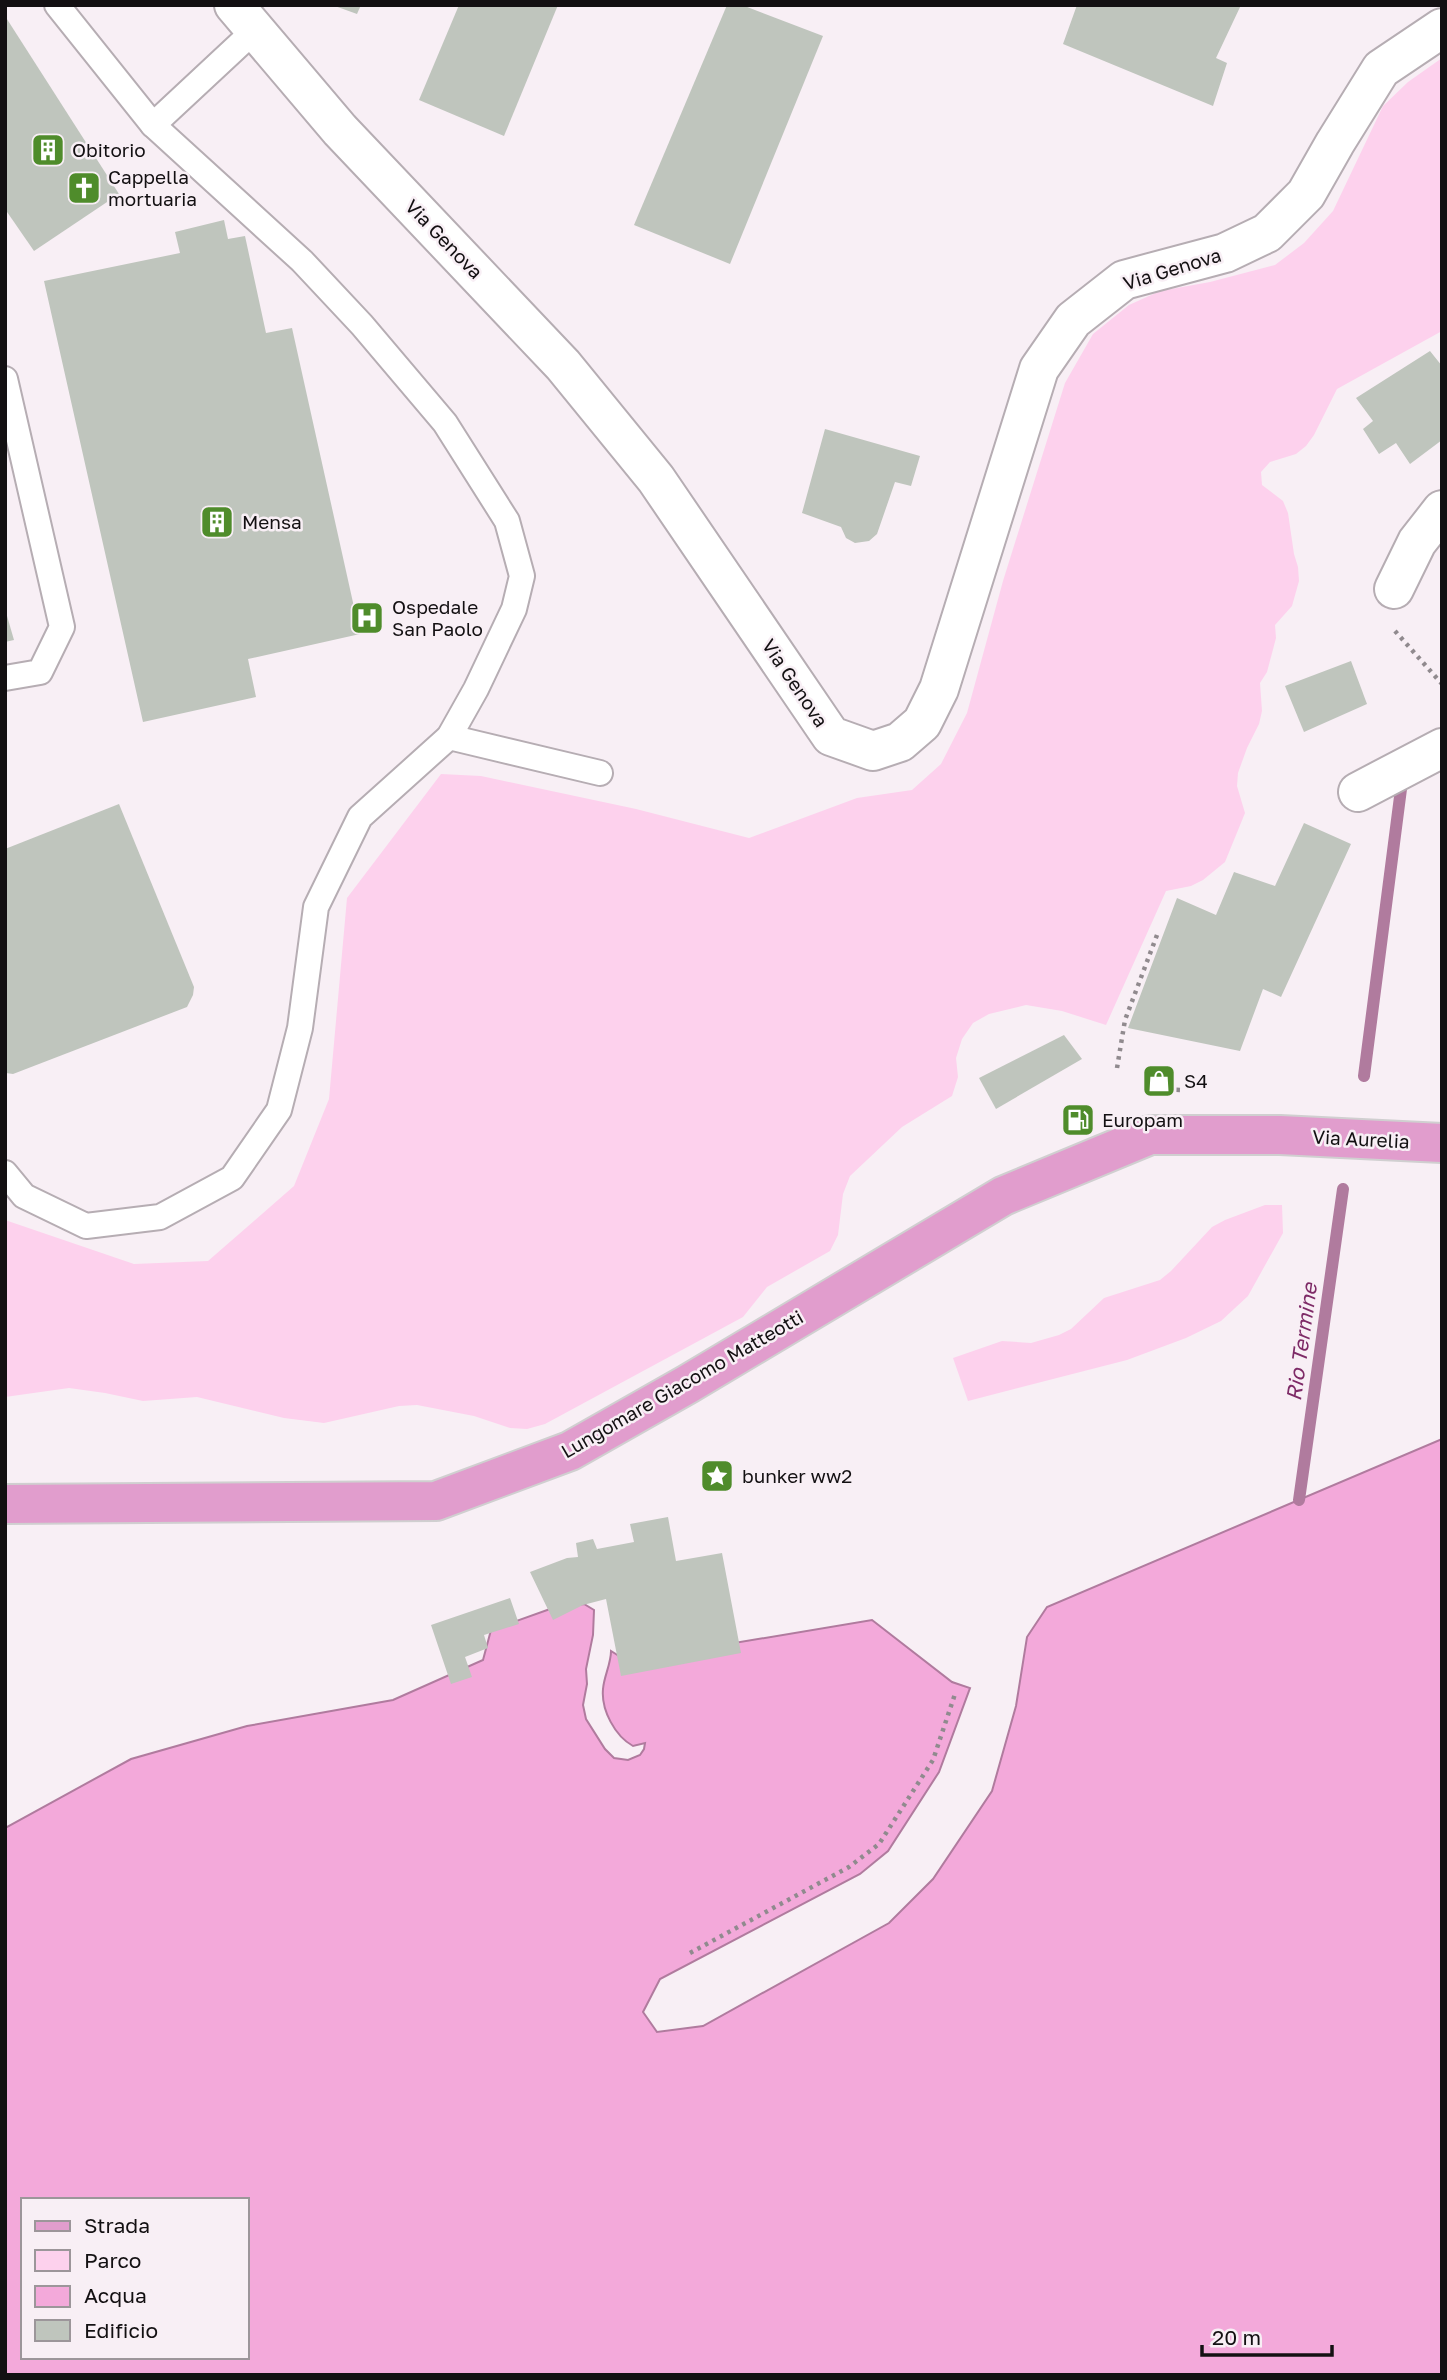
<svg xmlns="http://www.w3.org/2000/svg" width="1447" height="2380" viewBox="0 0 1447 2380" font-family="'Golos Text',sans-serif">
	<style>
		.green { fill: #fdd1ed }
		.water { fill: #f3a9da; stroke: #b07b9e; stroke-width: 2; fill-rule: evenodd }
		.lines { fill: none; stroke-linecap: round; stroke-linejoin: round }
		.stream { stroke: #b07b9e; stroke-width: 12 }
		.building { fill: #bfc5bd }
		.service-casing { stroke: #b6adb3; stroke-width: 28 }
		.minor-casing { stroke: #b6adb3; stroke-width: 42 }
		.tertiary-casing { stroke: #b6adb3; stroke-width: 42 }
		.primary-casing { stroke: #d0cfd0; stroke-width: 42 }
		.path { stroke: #908a8e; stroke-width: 4.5; stroke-dasharray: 3.5 5; stroke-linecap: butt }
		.service { stroke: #fff; stroke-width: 24 }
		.minor { stroke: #fff; stroke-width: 38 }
		.tertiary { stroke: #fff; stroke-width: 38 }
		.primary { stroke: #e19dcd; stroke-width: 38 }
		.labels { text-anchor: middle; stroke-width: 5; stroke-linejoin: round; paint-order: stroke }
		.poi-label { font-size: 19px; fill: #131012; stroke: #f8eff5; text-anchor: start }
		.street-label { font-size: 19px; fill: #131012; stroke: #f8eff5 }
		.water-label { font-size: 21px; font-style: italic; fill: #7e2b67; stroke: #f8eff5 }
	</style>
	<rect width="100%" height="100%" fill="#f8eff5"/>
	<!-- green -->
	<g class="green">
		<path d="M1442 58V331L1337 389 1314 435 1306 446 1296 454 1270 462 1261 472 1262 485 1283 501 1288 513 1294 554 1298 567 1299 581 1292 606 1275 625 1276 638 1267 672 1260 683 1262 711 1259 724 1247 748 1238 773 1237 786 1245 813 1225 862 1203 880 1191 886 1166 891 1106 1025 1062 1011 1026 1005 989 1014 973 1023 962 1039 956 1058 958 1077 952 1096 902 1127 850 1176 843 1194 838 1235 830 1251 767 1287 743 1317 545 1424 527 1429 510 1428 474 1416 417 1405 399 1406 324 1423 284 1418 197 1397 143 1401 105 1393 69 1388 5 1397V1220L134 1264 208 1261 294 1186 329 1099 347 898 441 774 481 776 636 809 749 838 857 798 912 790 941 764 967 713 1003 581 1065 383 1093 334 1129 305 1160 291 1210 282 1275 265 1304 243 1333 211 1383 106 1408 82Z"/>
		<path d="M1265 1205H1282L1283 1233 1248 1296 1221 1321 1186 1338 1127 1360 968 1401 953 1358 1002 1341 1031 1343 1059 1335 1071 1329 1104 1298 1160 1280 1171 1271 1212 1227 1225 1220Z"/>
	</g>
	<!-- water -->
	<path class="water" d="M1442 1439V2375H5V1828L131 1759 247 1726 393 1700 483 1660 491 1630 550 1609 584 1604 594 1610 593 1635 586 1669 587 1684 583 1705 586 1719 605 1749 614 1758 628 1760 640 1755 644 1749 645 1743 633 1746C615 1736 601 1710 603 1689 604 1676 611 1664 611 1651L627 1661 872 1620 952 1682 970 1688 939 1772 888 1851 860 1874 660 1979 643 2012 657 2032 703 2026 889 1923 933 1879 992 1791 1016 1706 1027 1637 1047 1607ZM23 2200H247V2357H23Z"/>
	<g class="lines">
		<!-- stream -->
		<g class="stream">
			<path d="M1364 1076 1401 789"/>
			<path d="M1299 1500 1343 1189"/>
		</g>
	</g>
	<!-- building -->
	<g class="building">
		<path d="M332 5H361L357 14Z"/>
		<path d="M459 5H558L504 136 419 100Z"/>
		<path d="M727 5H742L823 36 730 264 634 225Z"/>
		<path d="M1077 5H1241L1216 58 1227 63 1213 106 1063 44Z"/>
		<path d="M5 16 119 194 34 251 5 209Z"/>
		<path d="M224 220 228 239 245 236 266 333 292 328 360 634 248 659 256 697 143 722 44 281 180 253 175 232Z"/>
		<path d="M1430 351 1442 366V440L1410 464 1396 443 1379 454 1363 429 1373 421 1356 398Z"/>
		<path d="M825 429 920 456 911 486 895 482 877 534 869 541 855 543 846 538 841 527 802 513Z"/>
		<path d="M5 609 14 640 5 642Z"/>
		<path d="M1351 661 1367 704 1304 732 1285 686Z"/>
		<path d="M119 804 194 987 193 995 187 1007 13 1074 6 1073 5 849Z"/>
		<path d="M1304 823 1351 844 1281 997 1263 989 1240 1051 1128 1028 1177 898 1216 915 1234 872 1275 886Z"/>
		<path d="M1064 1035 1082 1059 996 1109 979 1078Z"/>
		<path d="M668 1517 676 1561 722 1553 741 1653 621 1676 606 1599 583 1605 553 1620 530 1572 567 1558 578 1557 576 1543 593 1539 597 1549 634 1542 630 1524Z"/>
		<path d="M510 1598 519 1624 484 1635 488 1648 465 1657 472 1677 451 1684 431 1625Z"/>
	</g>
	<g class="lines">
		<defs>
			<g id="service">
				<path d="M57 5 153 125"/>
				<path d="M5 379 62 627 40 672 5 678"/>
				<path d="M449 737 600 773"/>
				<path d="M5 1173 24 1196 86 1226 160 1217 232 1178 279 1110 300 1028 316 907 360 817 449 737 476 689 514 609 522 576 507 521 445 423 362 325 302 261 153 125 256 29"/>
			</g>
			<g id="minor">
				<path d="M1394 589 1417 542 1442 510"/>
				<path d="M1358 792 1442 748"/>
			</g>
			<path id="tertiary" d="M234 5 340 130 563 365 656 479 831 736 873 751 900 742 922 723 939 689 1039 369 1073 320 1124 280 1225 253 1267 233 1306 194 1335 143 1381 69 1442 28"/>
			<path id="primary" d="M5 1504 436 1501 570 1451 688 1384 1003 1196 1150 1135H1280L1442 1143"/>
		</defs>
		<!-- service casing -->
		<use href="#service" class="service-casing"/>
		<!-- minor casing -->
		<use href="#minor" class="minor-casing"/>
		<!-- tertiary casing -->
		<use href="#tertiary" class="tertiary-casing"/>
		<!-- primary casing -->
		<use href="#primary" class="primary-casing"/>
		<!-- path -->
		<g class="path">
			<path d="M1395 631 1442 684"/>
			<path d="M1117 1068 1125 1020 1157 935"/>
			<path d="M1151 1089 1182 1090"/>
			<path d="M690 1953 849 1867 879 1844 933 1760 955 1694"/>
		</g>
		<!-- service -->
		<use href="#service" class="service"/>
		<!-- minor -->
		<use href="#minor" class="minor"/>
		<!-- tertiary -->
		<use href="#tertiary" class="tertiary"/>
		<!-- primary -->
		<use href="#primary" class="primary"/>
	</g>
	<!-- icons -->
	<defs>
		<symbol id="building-square" viewBox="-11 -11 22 22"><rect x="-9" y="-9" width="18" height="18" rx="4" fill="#4f8c2b" stroke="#f8eff5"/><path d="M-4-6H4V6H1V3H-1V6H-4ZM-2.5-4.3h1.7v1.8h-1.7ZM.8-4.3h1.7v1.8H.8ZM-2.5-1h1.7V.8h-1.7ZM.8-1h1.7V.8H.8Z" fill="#fff"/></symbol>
		<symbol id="church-square" viewBox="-11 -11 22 22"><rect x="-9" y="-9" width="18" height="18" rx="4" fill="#4f8c2b" stroke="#f8eff5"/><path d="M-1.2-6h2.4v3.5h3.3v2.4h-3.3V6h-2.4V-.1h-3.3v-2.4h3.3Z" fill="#fff"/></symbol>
		<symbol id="hospital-square" viewBox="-11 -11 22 22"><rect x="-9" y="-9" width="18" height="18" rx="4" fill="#4f8c2b" stroke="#f8eff5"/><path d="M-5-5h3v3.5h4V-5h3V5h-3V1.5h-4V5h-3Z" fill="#fff"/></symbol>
		<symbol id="shop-square" viewBox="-11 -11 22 22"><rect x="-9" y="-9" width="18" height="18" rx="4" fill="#4f8c2b" stroke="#f8eff5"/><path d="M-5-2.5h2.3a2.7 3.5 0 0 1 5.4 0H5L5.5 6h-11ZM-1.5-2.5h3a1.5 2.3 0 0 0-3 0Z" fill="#fff"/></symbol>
		<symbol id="fuel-square" viewBox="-11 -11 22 22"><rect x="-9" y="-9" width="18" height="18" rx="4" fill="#4f8c2b" stroke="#f8eff5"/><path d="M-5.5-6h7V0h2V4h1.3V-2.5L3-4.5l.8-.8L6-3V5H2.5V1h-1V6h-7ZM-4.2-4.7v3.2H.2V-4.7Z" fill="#fff"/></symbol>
		<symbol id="sight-square" viewBox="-11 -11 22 22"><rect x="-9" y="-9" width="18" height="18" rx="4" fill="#4f8c2b" stroke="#f8eff5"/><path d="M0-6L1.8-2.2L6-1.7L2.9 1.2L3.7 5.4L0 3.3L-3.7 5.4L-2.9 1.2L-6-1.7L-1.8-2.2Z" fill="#fff"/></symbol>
	</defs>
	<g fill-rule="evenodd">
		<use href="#building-square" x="29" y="131" width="38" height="38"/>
		<use href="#church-square" x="65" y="169" width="38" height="38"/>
		<use href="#building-square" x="198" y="503" width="38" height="38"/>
		<use href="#hospital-square" x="348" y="599" width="38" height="38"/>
		<use href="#shop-square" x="1140" y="1062" width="38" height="38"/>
		<use href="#fuel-square" x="1059" y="1101" width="38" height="38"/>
		<use href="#sight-square" x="698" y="1457" width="38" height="38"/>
	</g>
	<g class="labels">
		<!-- poi labels -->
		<g class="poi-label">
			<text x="72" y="157">Obitorio</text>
			<text x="108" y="184">Cappella<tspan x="108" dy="22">mortuaria</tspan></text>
			<text x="242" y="529">Mensa</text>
			<text x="392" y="614">Ospedale<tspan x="392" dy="22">San Paolo</tspan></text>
			<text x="1184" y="1088">S4</text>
			<text x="1102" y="1127">Europam</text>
			<text x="742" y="1483">bunker ww2</text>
		</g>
		<!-- street labels -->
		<g class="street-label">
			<text transform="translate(444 239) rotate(46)" y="7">Via Genova</text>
			<text transform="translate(1172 269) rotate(-17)" y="7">Via Genova</text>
			<text transform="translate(795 683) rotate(56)" y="7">Via Genova</text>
			<text transform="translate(1361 1139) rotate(3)" y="7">Via Aurelia</text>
			<text transform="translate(682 1384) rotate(-30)" y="7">Lungomare Giacomo Matteotti</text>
		</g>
		<!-- water labels -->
		<g class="water-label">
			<text transform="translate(1302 1342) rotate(-82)" y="7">Rio Termine</text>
		</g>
	</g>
	<!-- border -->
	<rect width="1447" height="2380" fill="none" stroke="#131012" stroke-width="14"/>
	<!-- legend -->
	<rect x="21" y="2198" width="228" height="161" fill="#f8eff5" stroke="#9c969a" stroke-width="2"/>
	<rect x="35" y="2221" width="35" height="10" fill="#e19dcd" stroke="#9c969a" stroke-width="2"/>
	<text x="84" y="2233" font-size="21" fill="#131012">Strada</text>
	<rect x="35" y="2250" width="35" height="21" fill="#fdd1ed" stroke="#9c969a" stroke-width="2"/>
	<text x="84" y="2268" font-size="21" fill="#131012">Parco</text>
	<rect x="35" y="2286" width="35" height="21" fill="#f3a9da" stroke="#9c969a" stroke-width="2"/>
	<text x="84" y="2303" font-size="21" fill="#131012">Acqua</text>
	<rect x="35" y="2320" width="35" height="21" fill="#bfc5bd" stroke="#9c969a" stroke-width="2"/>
	<text x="84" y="2338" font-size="21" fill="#131012">Edificio</text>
	<!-- scale -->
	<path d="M1202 2345v10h130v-10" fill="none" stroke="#131012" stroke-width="3.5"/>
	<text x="1212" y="2345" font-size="21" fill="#131012" stroke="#f8eff5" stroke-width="5" paint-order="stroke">20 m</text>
</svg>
